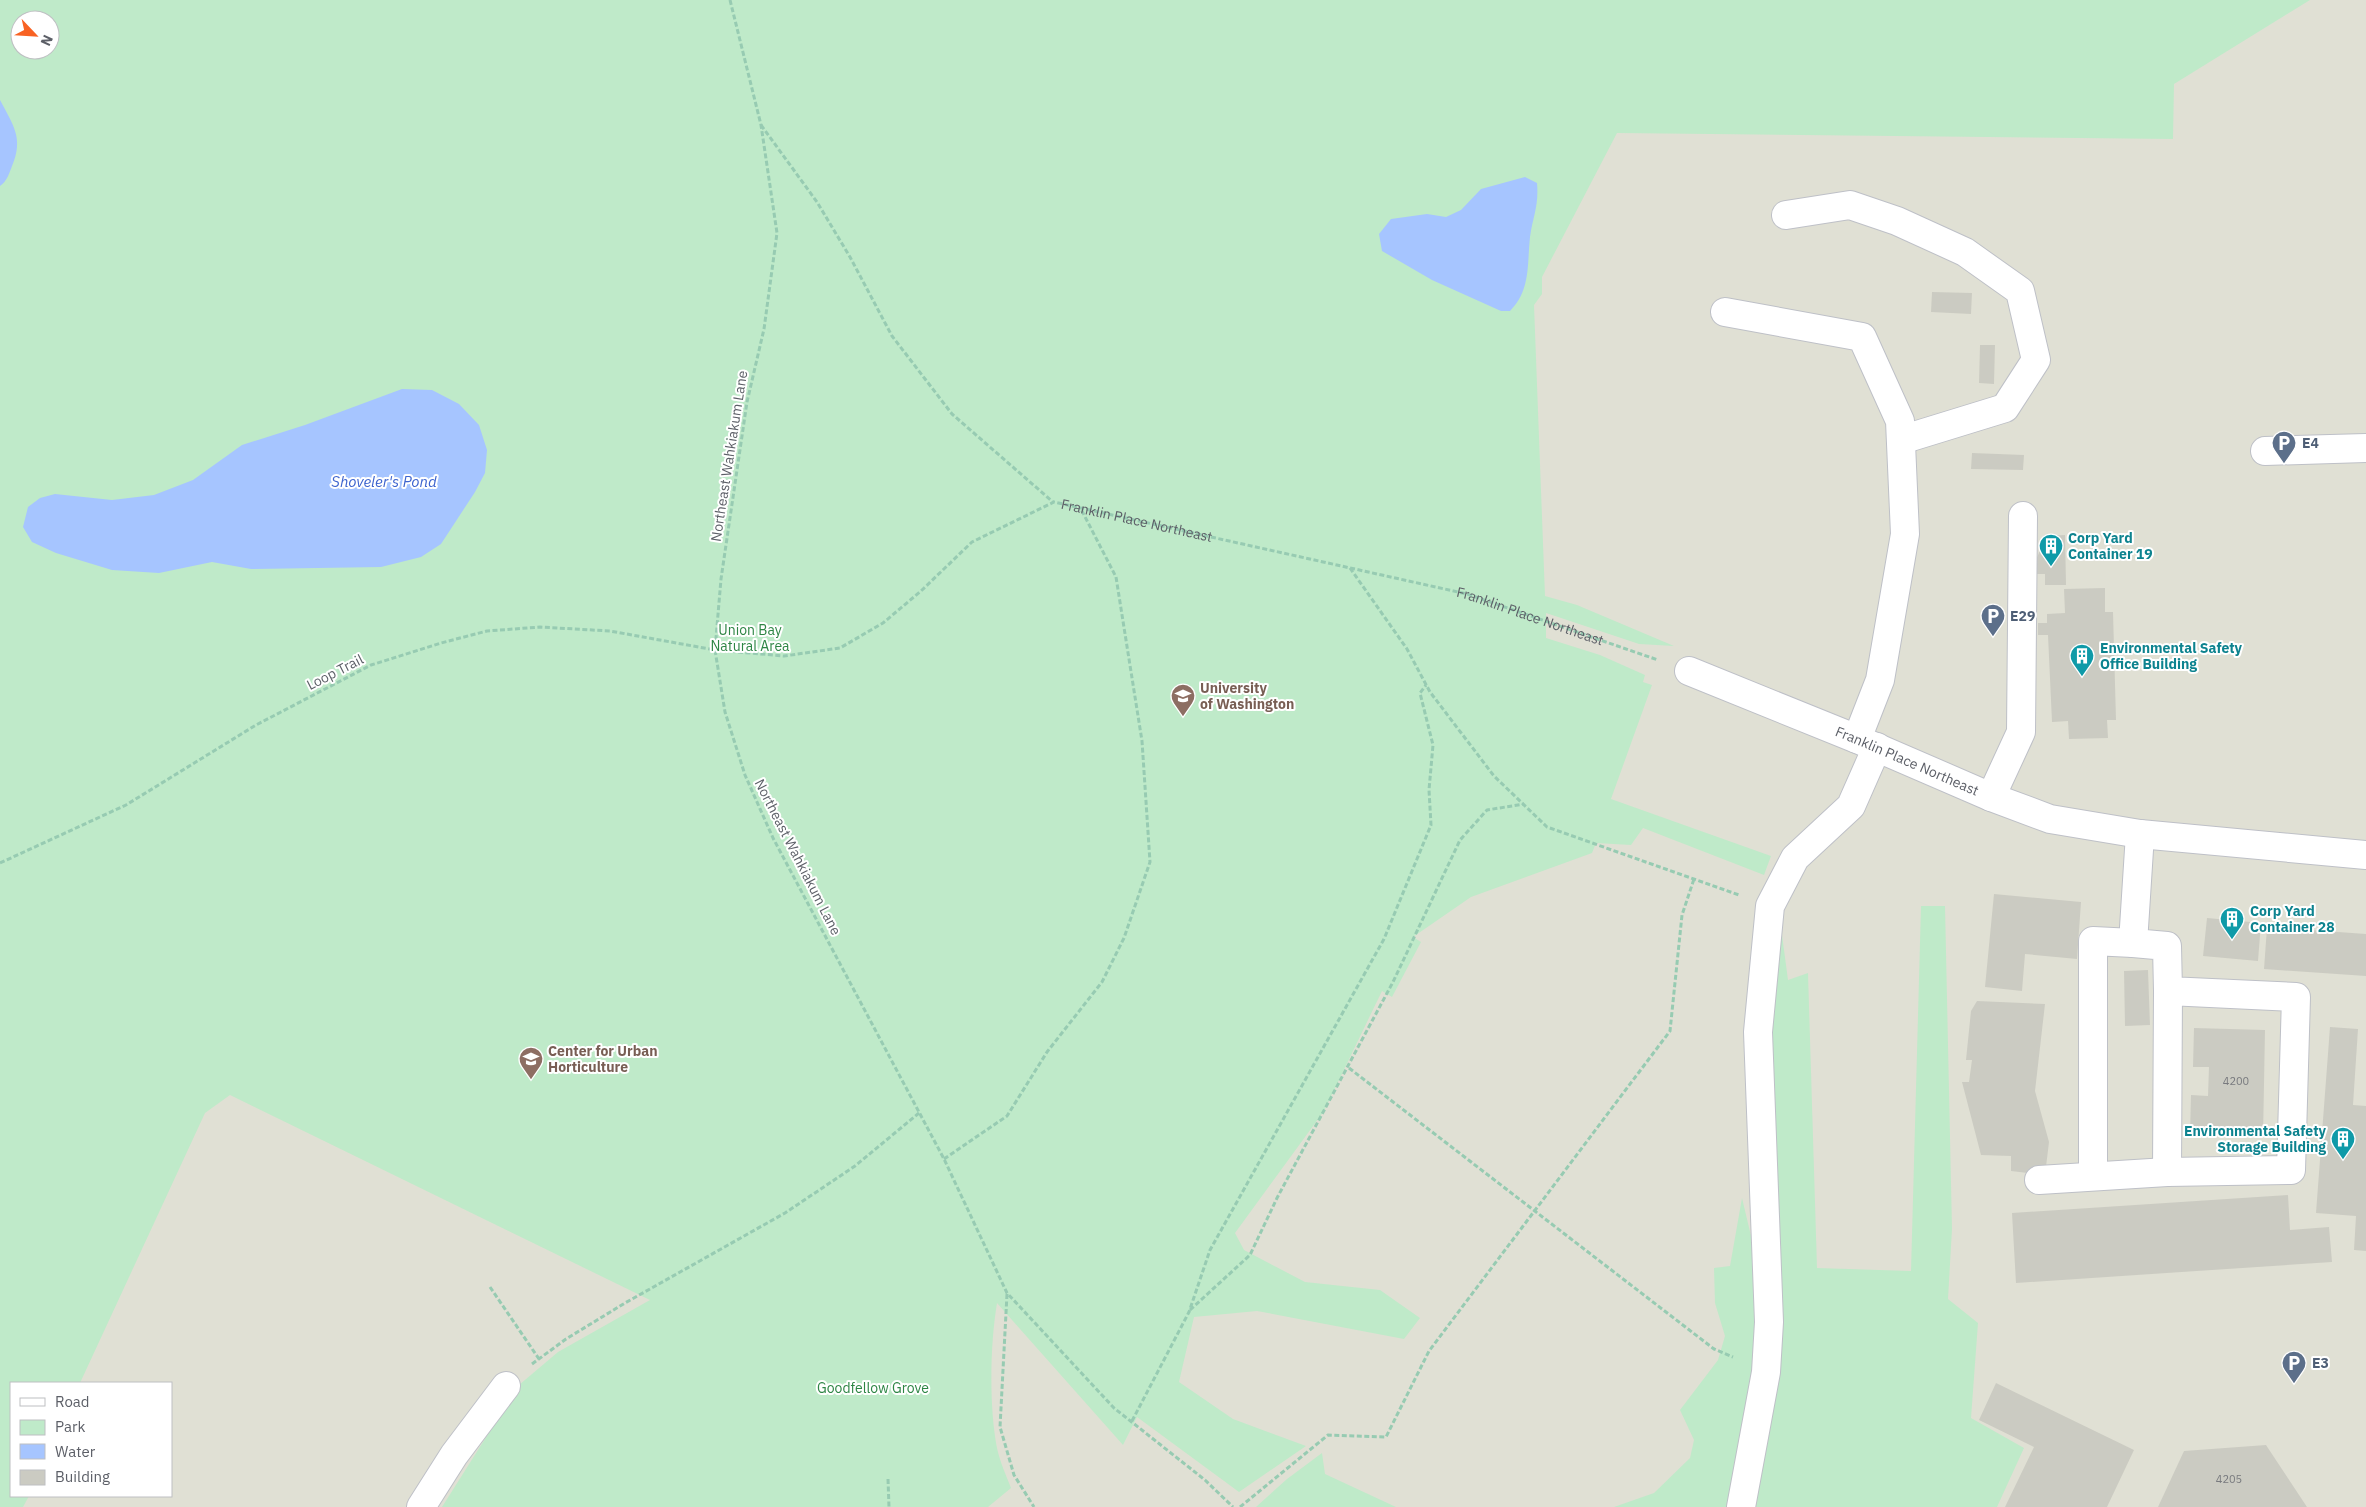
<svg xmlns="http://www.w3.org/2000/svg" width="2366" height="1507" viewBox="0 0 2366 1507" font-family="'IBM Plex Sans',sans-serif">
	<style>
		.education { fill: #e0e0d4; fill-rule: evenodd }
		.green { fill: #bfeac9; fill-rule: evenodd }
		.water { fill: #a6c5ff }
		.building { fill: #cbcbc2 }
		.lines { fill: none; stroke-linecap: round; stroke-linejoin: round }
		.minor-casing { stroke: #bec0c7; stroke-width: 30 }
		.path { stroke: #97cbb2; stroke-width: 3; stroke-dasharray: 5 2.5; stroke-linecap: butt }
		.minor { stroke: #fff; stroke-width: 28 }
		.labels { text-anchor: middle; stroke-width: 4; stroke-linejoin: round; paint-order: stroke }
		.number-label { font-size: 11px; fill: #787a7e }
		.service-label { font-size: 14px; font-weight: bold; fill: #4e5e75; stroke: #fff; text-anchor: start }
		.street-label { font-size: 14px; fill: #5c5f67; stroke: #fff }
		.culture-label { font-size: 14px; font-weight: bold; fill: #0d838f; stroke: #fff; text-anchor: start }
		.park-label { font-size: 14px; fill: #2d8544; stroke: #fff }
		.education-label { font-size: 14px; font-weight: bold; fill: #785e54; stroke: #fff; text-anchor: start }
		.water-label { font-size: 15px; font-style: italic; fill: #3d64ce; stroke: #fff }
	</style>
	<rect width="100%" height="100%" fill="#f0f0e5"/>
	<!-- education -->
	<path class="education" d="M0 0H2366V1507H0ZM20 20H50V50H20ZM11 1383H171V1496H11Z"/>
	<!-- green -->
	<g class="green">
		<path d="M0 0H2310L2174 84 2173 139 1617 133 1542 277V294L1534 305 1545 596 1577 605 1674 646 1639 644 1546 613V638L1600 655 1645 675 1643 682 1652 685 1611 799 1771 856 1764 875 1643 828 1631 845 1596 843 1592 853 1471 897 1413 937 1421 942 1392 997 1382 991 1324 1111 1235 1233 1244 1250 1305 1282 1380 1290 1420 1318 1404 1339 1257 1311 1194 1317 1179 1382 1233 1419 1306 1446 1239 1492 1137 1417 1123 1445 997 1303C990 1345 989 1407 997 1448 1000 1462 1006 1475 1011 1488L988 1507H442L519 1385 558 1352 650 1300 230 1095 205 1113 80 1383H11V1496H29L23 1507H0ZM20 20H50V50H20Z"/>
		<path d="M1921 906H1945L1952 1229 1948 1299 1978 1323 1971 1418 2024 1448 1997 1507H1614L1654 1493 1690 1458 1694 1440 1680 1410 1718 1360 1725 1336 1715 1303 1714 1268 1730 1266 1742 1198 1756 1257 1780 1254 1768 1050 1769 960 1782 935 1788 980 1808 973 1817 1268 1911 1271Z"/>
		<path d="M1322 1453 1325 1474 1396 1507H1256L1287 1479Z"/>
	</g>
	<!-- water -->
	<g class="water">
		<path d="M0 100C13 125 24 138 12 166 9 174 7 181 0 186Z"/>
		<path d="M1525 177 1537 183C1539 206 1533 216 1530 237 1527 264 1531 290 1510 311H1501L1432 280 1382 251 1379 234 1391 219 1427 214 1446 217 1461 210 1481 189Z"/>
		<path d="M402 389 432 390 459 404 479 425 487 450 485 473 475 492 441 544 421 557 381 567 251 569 212 562 159 573 112 570 56 553 32 542 23 527 28 507 40 498 55 494 112 500 154 495 193 480 242 445 305 425Z"/>
	</g>
	<!-- building -->
	<g class="building">
		<path d="M1932 292 1972 293 1971 314 1931 312Z"/>
		<path d="M1980 345H1995L1994 384 1979 383Z"/>
		<path d="M1972 453 2024 455 2023 470 1971 469Z"/>
		<path d="M2065 535 2066 585H2045V574H2037L2036 560 2046 536Z"/>
		<path d="M2105 588V612H2113L2116 720H2107L2108 738 2069 739 2068 721 2052 722 2048 635H2038V623H2047V614L2065 613 2064 589Z"/>
		<path d="M1994 894 2081 902 2077 959 2025 954 2022 991 1985 987Z"/>
		<path d="M2207 918 2261 923 2258 961 2203 956Z"/>
		<path d="M2267 927 2366 934V976L2264 969Z"/>
		<path d="M2148 970 2150 1025 2125 1026 2124 971Z"/>
		<path d="M1977 1001 2045 1004 2035 1091 2049 1142 2045 1175 2011 1171V1156L1981 1155 1962 1082H1969L1972 1060H1966L1971 1011Z"/>
		<path d="M2330 1027 2358 1029 2353 1105 2366 1106V1251L2354 1250 2356 1216 2316 1213Z"/>
		<path d="M2194 1028 2265 1030 2263 1137 2190 1135 2191 1095 2208 1096 2209 1067H2193Z"/>
		<path d="M2288 1195 2290 1230 2329 1227 2332 1262 2016 1283 2012 1213Z"/>
		<path d="M1996 1383 2134 1450 2107 1507H2005L2034 1447 1979 1420Z"/>
		<path d="M2266 1445 2307 1507H2158L2184 1451Z"/>
	</g>
	<g class="lines">
		<defs>
			<g id="minor">
				<path d="M1786 215 1850 205 1897 221 1965 252 2020 291 2036 360 2005 408 1901 440"/>
				<path d="M1725 312 1862 337 1900 421 1905 534 1880 680 1857 739"/>
				<path d="M2265 451 2366 448"/>
				<path id="s2" d="M1689 671 1857 739 1991 797 2050 819 2140 834 2366 855"/>
				<path d="M1991 797 2021 732 2023 516"/>
				<path d="M2140 834 2133 943 2167 946 2168 991 2296 997 2291 1170 2167 1172 2168 991"/>
				<path d="M2093 1176V941L2133 943"/>
				<path d="M2039 1180 2167 1172"/>
				<path d="M421 1507 454 1455 506 1386"/>
				<path d="M1741 1507 1766 1372 1769 1322 1758 1032 1770 906 1795 858 1851 806 1877 747"/>
			</g>
		</defs>
		<!-- minor casing -->
		<use href="#minor" class="minor-casing"/>
		<!-- path -->
		<g class="path">
			<path d="M730 0 761 125 777 233 764 329 747 402 721 579 715 650 725 712 745 775 773 838 944 1159 1007 1293 1114 1408 1205 1480 1233 1507"/>
			<path d="M761 125 817 202 850 257 892 336 952 414 1053 502"/>
			<path d="M1350 568 1407 649 1430 692 1494 776 1547 827 1739 895"/>
			<path id="s1" d="M0 863 126 805 256 725 371 665 441 643 487 631 540 627 610 631 715 650 784 656 840 648 883 623 921 591 972 542 1054 502 1467 594 1658 660"/>
			<path d="M1349 1068 1714 1349 1733 1357"/>
			<path d="M944 1159 1007 1116 1047 1052 1102 982 1124 938 1150 862 1142 741 1116 577 1081 509"/>
			<path d="M490 1287 539 1359"/>
			<path d="M1007 1294 1000 1427 1014 1475 1034 1507"/>
			<path d="M1190 1310 1250 1255 1277 1198 1393 982 1460 840 1487 810 1524 804"/>
			<path d="M532 1364 566 1339 625 1303 785 1213 855 1166 919 1113"/>
			<path d="M1132 1421 1189 1312 1210 1250 1384 939 1431 825 1429 790 1433 745 1420 693 1426 685"/>
			<path d="M888 1479 889 1507"/>
			<path d="M1240 1507 1328 1435 1386 1437 1429 1351 1670 1031 1682 915 1694 879"/>
		</g>
		<!-- minor -->
		<use href="#minor" class="minor"/>
	</g>
	<!-- icons -->
	<defs>
		<symbol id="parking-pin" viewBox="-11 -11 22 30"><path d="M0 17L-7.5 6A9.5 9.5 0 1 1 7.5 6Z" fill="#5c6f8a" stroke="#fff"/><path d="M-3.5-5.5H1a3.5 3.5 0 0 1 0 7H-1V5.5H-3.5ZM-1-3.4V-.6H.8a1.4 1.4 0 0 0 0-2.8Z" fill="#fff"/></symbol>
		<symbol id="building-pin" viewBox="-11 -11 22 30"><path d="M0 17L-7.5 6A9.5 9.5 0 1 1 7.5 6Z" fill="#0f9aa8" stroke="#fff"/><path d="M-4-6H4V6H1V3H-1V6H-4ZM-2.5-4.3h1.7v1.8h-1.7ZM.8-4.3h1.7v1.8H.8ZM-2.5-1h1.7V.8h-1.7ZM.8-1h1.7V.8H.8Z" fill="#fff"/></symbol>
		<symbol id="university-pin" viewBox="-11 -11 22 30"><path d="M0 17L-7.5 6A9.5 9.5 0 1 1 7.5 6Z" fill="#8d6e63" stroke="#fff"/><path d="M0-5L7-2L0 1L-7-2ZM-4 1L0 2.5L4 1V4Q0 6-4 4Z" fill="#fff"/></symbol>
	</defs>
	<g fill-rule="evenodd">
		<use href="#parking-pin" x="2270" y="429" width="28" height="38"/>
		<use href="#building-pin" x="2037" y="532" width="28" height="38"/>
		<use href="#parking-pin" x="1979" y="602" width="28" height="38"/>
		<use href="#building-pin" x="2068" y="642" width="28" height="38"/>
		<use href="#university-pin" x="1169" y="682" width="28" height="38"/>
		<use href="#building-pin" x="2218" y="905" width="28" height="38"/>
		<use href="#university-pin" x="517" y="1045" width="28" height="38"/>
		<use href="#building-pin" x="2329" y="1125" width="28" height="38"/>
		<use href="#parking-pin" x="2280" y="1349" width="28" height="38"/>
	</g>
	<g class="labels">
		<!-- number labels -->
		<g class="number-label">
			<text x="2236" y="1085">4200</text>
			<text x="2229" y="1483">4205</text>
		</g>
		<!-- service labels -->
		<g class="service-label">
			<text x="2302" y="448">E4</text>
			<text x="2010" y="621">E29</text>
			<text x="2312" y="1368">E3</text>
		</g>
		<!-- street labels -->
		<g class="street-label">
			<text transform="translate(729 456) rotate(-81)" y="5">Northeast Wahkiakum Lane</text>
			<text dy="5" stroke="none"><textPath href="#s1" startOffset="1244">Franklin Place Northeast</textPath></text>
			<text dy="5" stroke="none"><textPath href="#s1" startOffset="1649">Franklin Place Northeast</textPath></text>
			<text transform="translate(335 672) rotate(-27)" y="5">Loop Trail</text>
			<text dy="5" stroke="none"><textPath href="#s2" startOffset="236">Franklin Place Northeast</textPath></text>
			<text transform="translate(798 857) rotate(63)" y="5">Northeast Wahkiakum Lane</text>
		</g>
		<!-- culture labels -->
		<g class="culture-label">
			<text x="2068" y="543">Corp Yard<tspan x="2068" dy="16">Container 19</tspan></text>
			<text x="2100" y="653">Environmental Safety<tspan x="2100" dy="16">Office Building</tspan></text>
			<text x="2250" y="916">Corp Yard<tspan x="2250" dy="16">Container 28</tspan></text>
			<text x="2326" y="1136" text-anchor="end">Environmental Safety<tspan x="2326" dy="16">Storage Building</tspan></text>
		</g>
		<!-- park labels -->
		<g class="park-label">
			<text x="750" y="635">Union Bay<tspan x="750" dy="16">Natural Area</tspan></text>
			<text x="873" y="1393">Goodfellow Grove</text>
		</g>
		<!-- education labels -->
		<g class="education-label">
			<text x="1200" y="693">University<tspan x="1200" dy="16">of Washington</tspan></text>
			<text x="548" y="1056">Center for Urban<tspan x="548" dy="16">Horticulture</tspan></text>
		</g>
		<!-- water labels -->
		<g class="water-label">
			<text x="384" y="487">Shoveler's Pond</text>
		</g>
	</g>
	<!-- legend -->
	<rect x="10" y="1382" width="162" height="115" fill="#ffffff" stroke="#bebfc2"/>
	<rect x="20" y="1398" width="25" height="8" fill="#ffffff" stroke="#bebfc2"/>
	<text x="55" y="1407" font-size="15" fill="#5c5f67">Road</text>
	<rect x="20" y="1420" width="25" height="15" fill="#bfeac9" stroke="#bebfc2"/>
	<text x="55" y="1432" font-size="15" fill="#5c5f67">Park</text>
	<rect x="20" y="1444" width="25" height="15" fill="#a6c5ff" stroke="#bebfc2"/>
	<text x="55" y="1457" font-size="15" fill="#5c5f67">Water</text>
	<rect x="20" y="1470" width="25" height="15" fill="#cbcbc2" stroke="#bebfc2"/>
	<text x="55" y="1482" font-size="15" fill="#5c5f67">Building</text>
	<!-- north arrow -->
	<g transform="translate(35 35) rotate(115)"><circle r="24" fill="#ffffff" stroke="#bebfc2"/>
	<path d="M0-4L9 19L0 12L-9 19Z" fill="#f86223"/>
	<text y="-8" font-size="14" font-weight="bold" text-anchor="middle" fill="#5c5f67">N</text>
	</g>
</svg>
